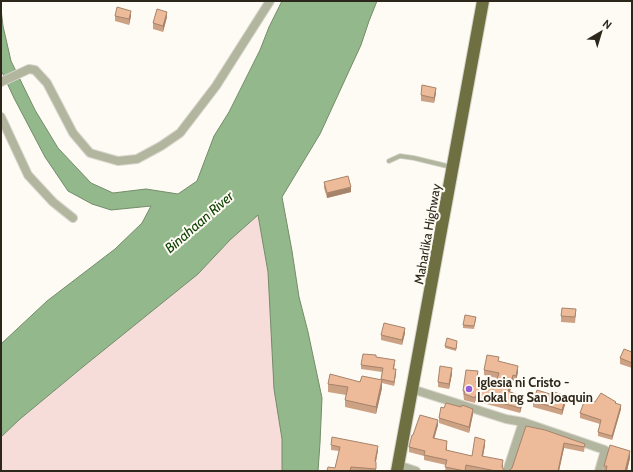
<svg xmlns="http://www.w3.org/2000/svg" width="633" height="472" viewBox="0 0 633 472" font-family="Cabin,sans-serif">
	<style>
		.green { fill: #f6ddd9 }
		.water { fill: #93b88c; stroke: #748c6a }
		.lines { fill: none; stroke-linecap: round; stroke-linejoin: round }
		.service-casing { stroke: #d8d5cd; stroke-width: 5.5 }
		.minor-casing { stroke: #d8d5cd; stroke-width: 10 }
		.trunk-casing { stroke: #d8d5cd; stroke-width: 14 }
		.service { stroke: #b3b69e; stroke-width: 4 }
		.minor { stroke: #b3b69e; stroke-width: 8 }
		.trunk { stroke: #6e7041; stroke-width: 12 }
		.wall { fill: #cca184 }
		.shaded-wall { fill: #a6836b }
		.building { fill: #edbb99; stroke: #a6836b }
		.poi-dot { fill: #955ed7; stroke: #fefbf4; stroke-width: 1.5 }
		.labels { text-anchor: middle; stroke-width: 4; stroke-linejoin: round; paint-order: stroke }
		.street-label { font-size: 13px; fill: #2d271b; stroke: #fefbf4 }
		.poi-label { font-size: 13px; font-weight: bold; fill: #2d271b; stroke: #fefbf4; text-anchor: start }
		.water-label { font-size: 14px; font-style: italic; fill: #134507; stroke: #fefbf4 }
	</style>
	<rect width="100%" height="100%" fill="#fefbf4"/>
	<!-- green -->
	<path class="green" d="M258 215 268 272 282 439V471H1V437L20 419 84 366 198 274 230 240Z"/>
	<!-- water -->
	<path class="water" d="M282 1H377L369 21 361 45 320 134 282 197 292 251 299 297 308 332 322 398 320 443 318 471H282V439L274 389 268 272 258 215 230 240 198 274 84 366 20 419 1 437V344L47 301 115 249 142 223 151 206 111 210 92 204 68 191 45 157 14 98 1 70V9L3 26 11 61 35 110 58 148 91 183 113 193 146 189 178 194 197 181 214 136 229 112 260 50 269 27Z"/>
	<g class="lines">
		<defs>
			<path id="service" d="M389 161 400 156 414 158 451 167"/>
			<g id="minor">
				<path d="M1 82 29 69 35 70 47 83 73 133 90 153 118 161 137 159 161 146 180 133 216 86 270 1"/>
				<path d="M1 117 28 175 53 202 73 218"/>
				<path d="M412 389 506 419 523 422 605 450 599 471"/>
				<path d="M398 465 416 471"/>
				<path d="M507 471 523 422"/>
			</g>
			<path id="trunk" d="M397 471 483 1"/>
		</defs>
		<!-- service casing -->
		<use href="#service" class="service-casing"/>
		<!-- minor casing -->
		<use href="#minor" class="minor-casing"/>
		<!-- trunk casing -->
		<use href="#trunk" class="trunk-casing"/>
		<!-- service -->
		<use href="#service" class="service"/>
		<!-- minor -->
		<use href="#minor" class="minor"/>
		<!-- trunk -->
		<use href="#trunk" class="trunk"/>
	</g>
	<!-- wall -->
	<g class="wall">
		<path d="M115 16H131L129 25 115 21Z"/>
		<path d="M167 17 163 32 153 29V23Z"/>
		<path d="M436 93 434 103 421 101V95Z"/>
		<path d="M324 182 351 192 327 198 324 188Z"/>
		<path d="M576 314 575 323 561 322V316Z"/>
		<path d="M476 319 474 329 463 328V325Z"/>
		<path d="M405 333 402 345 381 340V335Z"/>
		<path d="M457 343 456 351 445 348V346Z"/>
		<path d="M632 352V368L620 364V358Z"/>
		<path d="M376 357 395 364 394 369 396 373 394 386 382 383V388L376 414 345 407V400L346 395 328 392V384L381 380 382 372 361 369V365Z"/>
		<path d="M499 361 518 372 516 381H513L510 392 523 402 520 413 475 401V403L464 400 463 391 478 377 477 383 494 389 497 378 484 375V370Z"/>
		<path d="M452 374 449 389 438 387V382Z"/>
		<path d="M533 401H566L562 415 533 407Z"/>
		<path d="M595 402 616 403 621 409 612 440 598 436V432L600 424 580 418V413Z"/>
		<path d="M473 414 469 433 439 423V418Z"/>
		<path d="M438 425 434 438 447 446V451L472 456 485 445 483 456 503 465V468L505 471H472L466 470V471H445L446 465 424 460V456L409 452V447L413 435Z"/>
		<path d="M526 426 585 444 584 452 564 448 559 471H507L510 470 512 468Z"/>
		<path d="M331 445 378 450 376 462V471H327L335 468 339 451 331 450Z"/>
		<path d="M630 458 627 471H604V466Z"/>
	</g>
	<!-- shaded-wall -->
	<g class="shaded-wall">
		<path d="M131 11V16L129 25V19Z"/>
		<path d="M167 12V17L163 32V26Z"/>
		<path d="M436 88V93L434 103V98Z"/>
		<path d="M351 187V192L327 198V193Z"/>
		<path d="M405 328V333L402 345V340Z"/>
		<path d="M518 366V372L516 381V376Z"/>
		<path d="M452 368V374L449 389V384Z"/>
		<path d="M396 369V373L394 386V382Z"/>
		<path d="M513 375V381L508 397V391Z"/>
		<path d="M382 380V388L376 414V407Z"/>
		<path d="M566 396V401L562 415V410Z"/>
		<path d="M523 397V402L520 413V408Z"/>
		<path d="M621 405V409L612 440V436Z"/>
		<path d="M473 409V414L469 433V427Z"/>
		<path d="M438 420V425L433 443V438Z"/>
		<path d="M485 440V445L482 461V456Z"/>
		<path d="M564 443V448L559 471H558Z"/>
		<path d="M378 446V450L375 466V461Z"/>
		<path d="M630 451V458L627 471H625Z"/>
	</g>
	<!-- building -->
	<g class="building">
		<path d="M117 7 131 11 129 19 115 16Z"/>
		<path d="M157 9 167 12 163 26 153 23Z"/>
		<path d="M422 85 436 88 434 98 421 95Z"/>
		<path d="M348 176 351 187 327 193 324 182Z"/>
		<path d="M562 308 576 309 575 317 561 316Z"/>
		<path d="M465 315 476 317 474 326 463 325Z"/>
		<path d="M384 323 405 328 402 340 381 335Z"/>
		<path d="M447 338 457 341 456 349 445 346Z"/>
		<path d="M624 349 632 352V363L620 358Z"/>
		<path d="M363 354 376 355V357L395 360 393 369H396L394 382 381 379 383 368 361 365Z"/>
		<path d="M487 355 499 357 498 361 518 366 516 376 513 375 508 391 523 397 520 408 475 396V398L464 394 465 391H463L466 370 478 371 476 383 494 389 499 373 484 370Z"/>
		<path d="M440 366 452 368 449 384 438 382Z"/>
		<path d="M330 374 360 382 362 376 382 380 376 407 345 400 348 387 328 384Z"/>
		<path d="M537 390 550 394 551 391 566 396 562 410 533 401Z"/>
		<path d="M601 393 616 402 615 403 621 405 612 436 598 432 601 420 580 413 585 399 595 402Z"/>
		<path d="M446 403 461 407 462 405 473 409 469 427 439 418 441 407 444 408Z"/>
		<path d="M420 415 438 420 433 438 447 441 446 450 472 456 475 437 485 440 482 456 503 460 502 467 505 471H496L466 465 465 471 445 467 447 460 424 455 425 451 409 447 412 435H413Z"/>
		<path d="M526 426 545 430 585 444 584 447 564 443 558 471H507L510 470 512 468Z"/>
		<path d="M332 437 378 446 375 461 376 462V469L351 467 350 471H327L328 467 335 468 340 447 331 445Z"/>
		<path d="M610 445 630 451 625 471H606L607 466H604Z"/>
	</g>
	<!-- markers -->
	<circle class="poi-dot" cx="469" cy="389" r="4"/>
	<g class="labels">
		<!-- street labels -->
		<g class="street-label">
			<text transform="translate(427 234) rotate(-80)" y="5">Maharlika Highway</text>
		</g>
		<!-- poi labels -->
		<g class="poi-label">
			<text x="477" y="387">Iglesia ni Cristo -<tspan x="477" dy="15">Lokal ng San Joaquin</tspan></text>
		</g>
		<!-- water labels -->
		<g class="water-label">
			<text transform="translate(199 222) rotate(-41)" y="5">Binahaan River</text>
		</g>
	</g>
	<!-- border -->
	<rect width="633" height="472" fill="none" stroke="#2d271b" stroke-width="4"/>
	<!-- north arrow -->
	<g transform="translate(601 32) rotate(38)" stroke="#fefbf4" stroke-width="3" paint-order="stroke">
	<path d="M0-3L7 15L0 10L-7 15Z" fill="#2d271b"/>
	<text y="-6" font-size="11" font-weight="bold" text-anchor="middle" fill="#2d271b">N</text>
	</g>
</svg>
